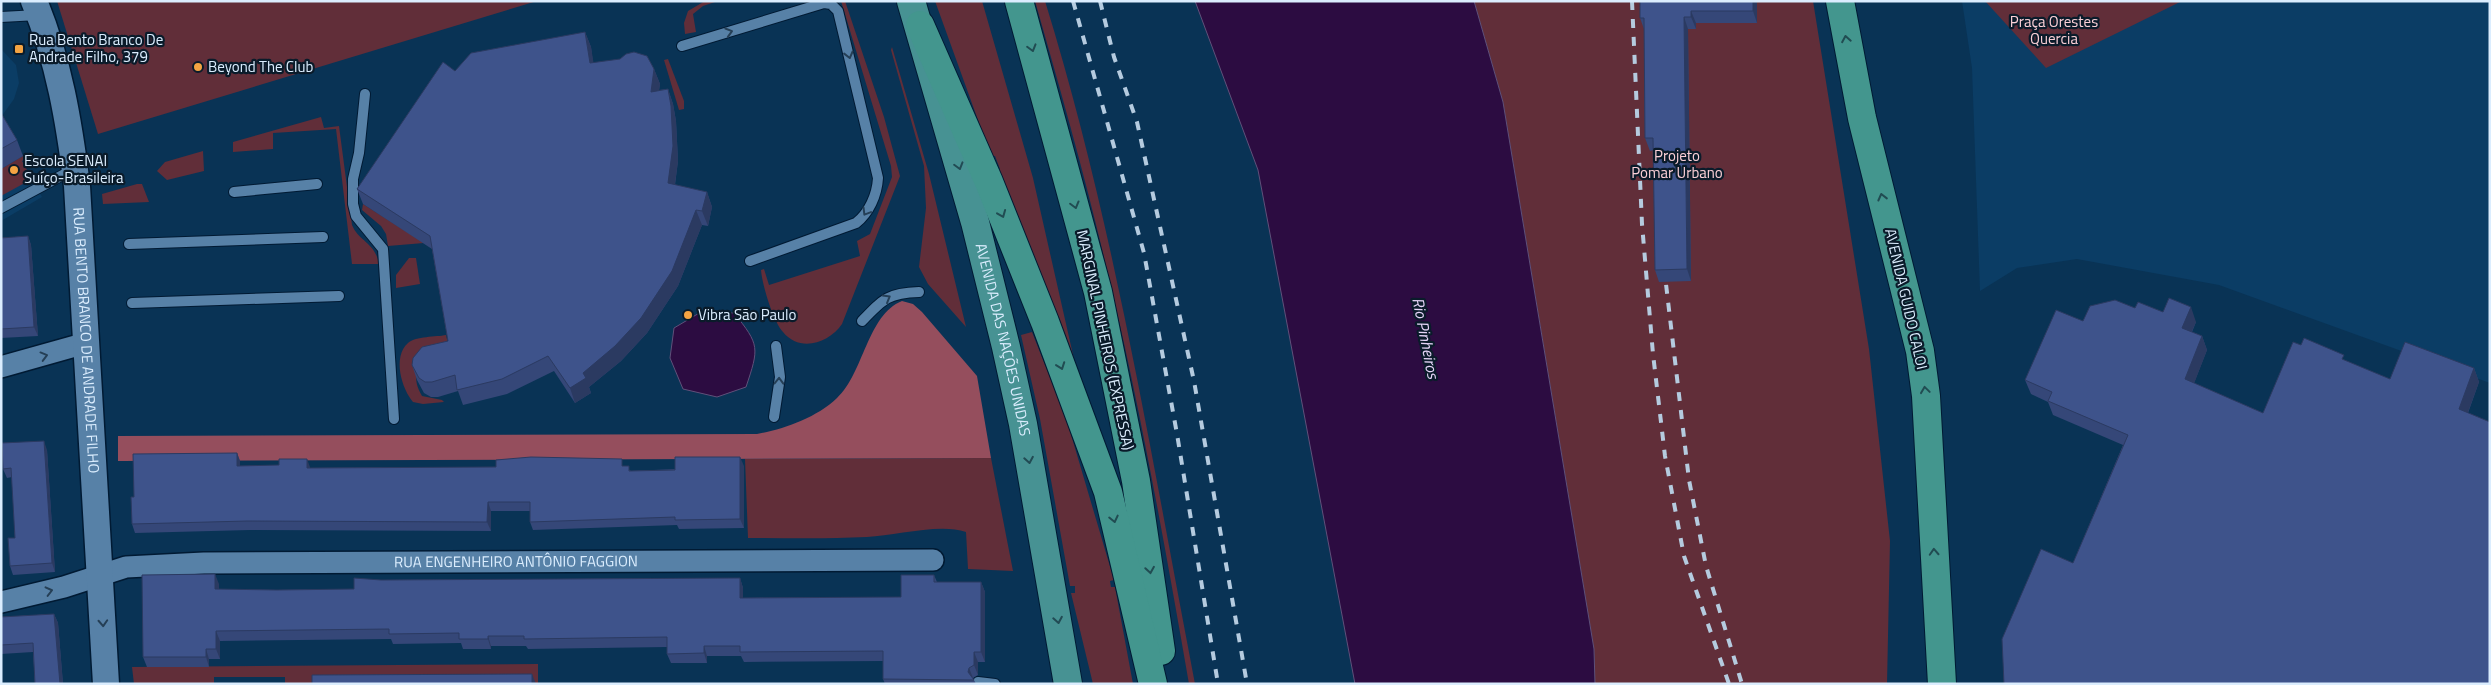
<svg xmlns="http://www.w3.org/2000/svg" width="2491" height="685" viewBox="0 0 2491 685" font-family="'Titillium Web',sans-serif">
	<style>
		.built { fill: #0b3d65 }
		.green { fill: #612e39 }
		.forest { fill: #954e5d }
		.water { fill: #2c0c41; stroke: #60507a }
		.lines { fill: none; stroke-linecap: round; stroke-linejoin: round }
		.service-casing { stroke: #001a33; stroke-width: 12 }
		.minor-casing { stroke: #001a33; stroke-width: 24 }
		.tertiary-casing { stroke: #001a33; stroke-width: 29 }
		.trunk-casing { stroke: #001a33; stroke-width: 30 }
		.motorway-casing { stroke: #001a33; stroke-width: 30 }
		.service { stroke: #5781a7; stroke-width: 10 }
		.minor { stroke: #5781a7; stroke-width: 21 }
		.tertiary { stroke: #5781a7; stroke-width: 26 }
		.trunk { stroke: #479293; stroke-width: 28 }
		.motorway { stroke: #43968e; stroke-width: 28 }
		.rail { stroke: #b5cbdf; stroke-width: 4; stroke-dasharray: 9 9; stroke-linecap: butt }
		.wall { fill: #354778 }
		.shaded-wall { fill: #2b3a61 }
		.building { fill: #3e538b; stroke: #2b3a61 }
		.oneway { stroke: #253f56 }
		.oneway2 { stroke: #214c52 }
		.oneway3 { stroke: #224b54 }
		.poi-dot { fill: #f4a443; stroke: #0a1b2a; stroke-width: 2 }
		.labels { text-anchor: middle; stroke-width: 4.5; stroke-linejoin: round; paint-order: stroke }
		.park-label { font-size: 15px; fill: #fcd0d7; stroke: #0a1b2a }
		.poi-label { font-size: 15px; fill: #dbedfe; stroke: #0a1b2a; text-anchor: start }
		.street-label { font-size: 15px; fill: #dbedfe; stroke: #0a1b2a }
		.water-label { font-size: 16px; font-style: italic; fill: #e5d4f7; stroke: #0a1b2a }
	</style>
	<rect width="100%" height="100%" fill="#093355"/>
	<!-- built -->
	<g class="built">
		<path d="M1962 1H2490V383L2219 285 2077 259 2017 268 1980 291 1972 68Z"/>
		<path d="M1 49 16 65 19 83 14 99 1 117Z"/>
		<path d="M1 120 25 159 22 161 42 197 1 221Z"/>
	</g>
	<!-- green -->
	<g class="green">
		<path d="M57 1H537L98 134Z"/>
		<path d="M705 1H718L703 6 693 14 696 32 685 34 684 23 688 11Z"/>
		<path d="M841 1H845L884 117 900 176 842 324C829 343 800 353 783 332 773 321 762 284 761 270L764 269 769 285 860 256 857 241 870 234 892 177 891 166Z"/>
		<path d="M935 1H982L1033 178 1076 368 996 171 1000 169 995 156H991Z"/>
		<path d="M1035 1H1045C1114 224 1151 455 1195 684H1189C1164 540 1138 395 1103 253 1083 169 1059 85 1035 1Z"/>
		<path d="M1474 1H1813L1869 349 1890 541 1887 684H1595L1594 649 1503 102Z"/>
		<path d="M1985 1H2182L2046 68Z"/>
		<path d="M892 47 929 174 966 327 928 284 919 267 926 208 924 166 891 50Z"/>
		<path d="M668 59 684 101V109L679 110 664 60Z"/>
		<path d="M321 117 324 128 339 126 352 225C359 242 375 242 379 264H352L336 129 273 133V149L233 152V142Z"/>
		<path d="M203 151 204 171 167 180 157 171 165 162Z"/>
		<path d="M23 156 25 159 22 161 32 179 1 196V169Z"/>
		<path d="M137 184H142L149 202 103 204 102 194Z"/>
		<path d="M363 204 424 243 388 246 386 234 381 226 362 210Z"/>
		<path d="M409 258H416L420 284 396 288V275Z"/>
		<path d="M1032 332 1067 421 1114 580 1110 581 1111 587H1115L1133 684H1093L1071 593H1075V586H1070L1040 419 1021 335Z"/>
		<path d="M446 335 452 362 417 371C415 381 417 387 422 396L442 400 444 402 423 404 413 402C402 389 392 357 408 343 416 336 436 337 446 335Z"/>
		<path d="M991 458 1013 571 968 569 966 532C939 523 895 536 867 537 827 539 787 538 748 538L745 459Z"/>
		<path d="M538 664V684H285V677H214V684H134L132 667Z"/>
	</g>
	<!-- forest -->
	<path class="forest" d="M902 301 913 304 922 312 977 376 991 458 118 461V436L757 434C784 429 816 418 837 398 864 373 867 315 902 301Z"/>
	<!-- water -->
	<g class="water">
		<path d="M1195 1H1474L1503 102 1594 649 1595 684H1355L1258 170Z"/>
		<path d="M701 312 734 313C760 345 759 348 746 387L717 397 683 389 670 358 674 328Z"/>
	</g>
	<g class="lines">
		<defs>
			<g id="service">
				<path d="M1 17 38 15"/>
				<path d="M682 46 824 3 831 4 838 11 878 178C877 195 869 213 856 223L750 261"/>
				<path d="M365 94 359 153 353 179V204L356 216 383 249 394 419"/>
				<path d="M234 192 317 184"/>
				<path d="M1 208 74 169"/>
				<path d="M129 244 323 237"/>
				<path d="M132 303 339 296"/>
				<path d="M862 321C883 299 888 293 919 292"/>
				<path d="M774 417 780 377 776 346"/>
				<path d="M978 682 995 684"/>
			</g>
			<g id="minor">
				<path d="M1 367 86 343"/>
				<path id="s1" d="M1 602 64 587 126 567 204 563 933 560"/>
			</g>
			<g id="tertiary">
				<path id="s2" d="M34 1C59 61 69 122 77 186L106 684"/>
			</g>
			<g id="trunk">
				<path id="s3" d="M911 1 975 222 1006 347 1023 424 1068 684"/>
			</g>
			<g id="motorway">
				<path d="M1019 1 1098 292 1136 481 1161 651"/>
				<path d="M1840 1 1862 118 1920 351 1926 396 1942 684"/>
				<path d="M920 25 989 182 1045 322 1108 492 1153 684"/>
			</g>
		</defs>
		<!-- service casing -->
		<use href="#service" class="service-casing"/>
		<!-- minor casing -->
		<use href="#minor" class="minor-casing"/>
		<!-- tertiary casing -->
		<use href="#tertiary" class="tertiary-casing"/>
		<!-- trunk casing -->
		<use href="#trunk" class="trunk-casing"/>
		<!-- motorway casing -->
		<use href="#motorway" class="motorway-casing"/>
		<!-- service -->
		<use href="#service" class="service"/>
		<!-- minor -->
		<use href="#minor" class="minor"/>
		<!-- tertiary -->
		<use href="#tertiary" class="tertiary"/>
		<!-- trunk -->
		<use href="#trunk" class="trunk"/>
		<!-- motorway -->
		<use href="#motorway" class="motorway"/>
		<!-- rail -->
		<g class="rail">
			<path d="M1073 1 1144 253 1177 434 1218 684"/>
			<path d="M1100 1 1114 57 1137 122 1194 381 1247 684"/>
			<path d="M1632 1 1642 224 1653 354 1665 456 1684 556 1729 684"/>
			<path d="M1664 267 1689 480 1706 566 1742 684"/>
		</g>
	</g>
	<!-- wall -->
	<g class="wall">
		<path d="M1640 1H1757V23H1696V29H1688L1691 281 1659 282 1655 270 1654 150 1650 151 1645 138 1644 29 1640 18Z"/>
		<path d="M585 32 591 47 593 63 654 69 660 84 659 90 668 89 673 104 676 121 678 161 675 185 707 192 712 207 708 226 702 225 678 286 647 333 621 361 589 387 591 393 575 403 554 371 507 394 463 405 458 391 438 397H431L424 393 417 380 412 365 448 341 432 249 363 204 357 189 455 71Z"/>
		<path d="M1 113 17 140 23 156 1 169Z"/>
		<path d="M28 236 31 245 38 336 1 338V238Z"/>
		<path d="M2135 308 2163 312 2196 322 2192 332 2202 336 2207 350 2194 383 2263 413 2301 345 2346 361 2390 379 2474 368 2479 382 2468 413 2073 563 2123 445 2053 415 2048 402 2031 394 2025 380 2083 321Z"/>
		<path d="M47 450 55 572 13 575 10 566 15 538 12 477 7 478 3 469Z"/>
		<path d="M237 453 240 461V466L310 468 624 466 631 471 744 466V528L679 529 677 525 533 530 530 522V511H491V531L250 530 135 533 132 524 134 497Z"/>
		<path d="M934 575 937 582H981L985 592V662H978V675L973 678 976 684H885L883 679V661L744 662 741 656H707V663H671L667 654V647L528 649 526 646H491V649H463L461 643 393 644 391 639 220 641V659H209V667H147L143 657 219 584V589L277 590 354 589 381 580 740 578 743 588V598L901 597Z"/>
		<path d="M54 614 58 623 63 684H35L33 652 1 654V617Z"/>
	</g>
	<!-- shaded-wall -->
	<g class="shaded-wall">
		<path d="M1753 1H1757V23L1753 11Z"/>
		<path d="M1691 11 1696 23V29L1691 17Z"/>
		<path d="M1684 17 1688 29 1691 281 1687 269Z"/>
		<path d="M585 32 591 47 596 78 590 63Z"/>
		<path d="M654 69 660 84 657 107 651 92Z"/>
		<path d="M668 89 673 104 676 121 678 161 673 198 668 183Z"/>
		<path d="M707 192 712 207 708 226 702 211Z"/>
		<path d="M696 210 702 225 678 286 647 333 621 361 589 387 591 393 575 403 570 388Z"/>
		<path d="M28 236 31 245 38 336 34 327Z"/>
		<path d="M2191 307 2196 322 2187 342 2182 328Z"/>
		<path d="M2202 336 2207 350 2190 394 2185 379Z"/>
		<path d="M2474 368 2479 382 2464 423 2459 409Z"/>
		<path d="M44 441 47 450 55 572 52 563Z"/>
		<path d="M237 453 240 461V475L237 466Z"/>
		<path d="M740 457 744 466V528L740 519Z"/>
		<path d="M307 459 310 467V477L307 468Z"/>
		<path d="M488 502 491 511V531L487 522Z"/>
		<path d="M215 574 219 584V599L215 589Z"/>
		<path d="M740 578 743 588V608L740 598Z"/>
		<path d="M981 582 985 592V662L981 652Z"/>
		<path d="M54 614 58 623 63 684H60Z"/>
		<path d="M216 631 220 641V659L216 649Z"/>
		<path d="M488 636 491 646V649L488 639Z"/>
		<path d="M704 646 707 656V663L704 653Z"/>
		<path d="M206 649 209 659V667L206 657Z"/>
		<path d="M974 652 978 662V675L974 665Z"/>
		<path d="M969 668 973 678 968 672Z"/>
		<path d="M532 674 536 684H532Z"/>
	</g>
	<!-- building -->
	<g class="building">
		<path d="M1640 1H1753V11H1691V17H1684L1687 269 1655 270 1653 138H1645L1644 18H1640Z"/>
		<path d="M585 32 590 63 620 59 626 54 634 52 647 56 654 69 651 92 668 89 671 106 673 146 668 183 707 192 702 211 696 210 672 271 641 318 615 346 583 373 586 378 570 388 548 356 502 379 457 390 455 375 432 382H425L419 378 412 365 413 358 422 347 448 341 430 236 357 189 443 62 455 71 471 53Z"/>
		<path d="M1 113 17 140 1 149Z"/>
		<path d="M28 236 34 327 1 329V238Z"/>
		<path d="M2169 298 2191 307 2182 328 2202 336 2185 379 2263 413 2293 342 2301 345 2304 338 2344 355 2342 359 2390 379 2405 342 2474 368 2459 409 2490 422V684H2004L2002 639 2041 549 2073 563 2128 435 2048 401 2052 392 2025 380 2056 310 2083 321 2090 306 2115 300 2135 308 2138 302 2163 312Z"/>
		<path d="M44 441 52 563 10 566 8 538H15L11 468 3 469 2 443Z"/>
		<path d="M237 453V466L279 465V459H307V468L496 467V460L531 457 622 459V466H629V471L675 470V457H740V519L675 520V517L530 522V502H488L487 522 247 521 132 524 131 497H134L133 454Z"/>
		<path d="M215 574V589L277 590 354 589V578L381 580 740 578V598L901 597V575H934V582H981V652H974V665L969 668 968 672 974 680 883 679V651L740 652V646H704V653L667 654V637L524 639V636H488V639H459V633L389 634V629L216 631V649H206V657H143L142 575Z"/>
		<path d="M54 614 60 684H35L33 643 1 645V617Z"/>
		<path d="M532 674V684H312V675Z"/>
	</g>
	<!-- one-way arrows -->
	<defs><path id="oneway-chevron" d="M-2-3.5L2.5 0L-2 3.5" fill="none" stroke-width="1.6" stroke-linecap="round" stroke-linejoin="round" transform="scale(1.25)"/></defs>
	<g class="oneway">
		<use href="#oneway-chevron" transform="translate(729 32) rotate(-17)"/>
		<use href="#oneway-chevron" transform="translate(849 55) rotate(76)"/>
		<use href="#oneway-chevron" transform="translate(866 212) rotate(121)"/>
		<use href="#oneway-chevron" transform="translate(887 298) rotate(-30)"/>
		<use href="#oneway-chevron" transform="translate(44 356) rotate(-15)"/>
		<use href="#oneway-chevron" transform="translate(779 381) rotate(-89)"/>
		<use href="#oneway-chevron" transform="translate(49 591) rotate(-14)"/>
		<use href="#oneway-chevron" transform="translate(103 623) rotate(87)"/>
	</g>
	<g class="oneway2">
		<use href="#oneway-chevron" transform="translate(1846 39) rotate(-100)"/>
		<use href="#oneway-chevron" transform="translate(1032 48) rotate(74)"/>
		<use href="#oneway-chevron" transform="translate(1882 197) rotate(-104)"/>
		<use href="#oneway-chevron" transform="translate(1075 205) rotate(75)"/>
		<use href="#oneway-chevron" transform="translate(1002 214) rotate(68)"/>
		<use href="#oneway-chevron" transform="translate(1061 366) rotate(70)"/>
		<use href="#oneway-chevron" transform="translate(1925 390) rotate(-98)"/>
		<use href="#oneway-chevron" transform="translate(1114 519) rotate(77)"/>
		<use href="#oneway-chevron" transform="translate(1934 552) rotate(-93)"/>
		<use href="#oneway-chevron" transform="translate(1150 570) rotate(81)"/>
	</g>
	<g class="oneway3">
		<use href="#oneway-chevron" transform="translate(959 166) rotate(74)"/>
		<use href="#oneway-chevron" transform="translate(1029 460) rotate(80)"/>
		<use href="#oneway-chevron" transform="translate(1058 620) rotate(80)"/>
	</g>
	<!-- markers -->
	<g class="poi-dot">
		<rect x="14" y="44" width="10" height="10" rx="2.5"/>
		<circle cx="198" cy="67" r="5"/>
		<circle cx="14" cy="170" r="5"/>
		<circle cx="688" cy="315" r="5"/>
	</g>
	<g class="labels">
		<!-- park labels -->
		<g class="park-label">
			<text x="2054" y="27">Praça Orestes<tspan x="2054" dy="17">Quercia</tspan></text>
			<text x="1677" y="161">Projeto<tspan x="1677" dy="17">Pomar Urbano</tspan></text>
		</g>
		<!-- poi labels -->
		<g class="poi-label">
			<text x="29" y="45">Rua Bento Branco De<tspan x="29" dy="17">Andrade Filho, 379</tspan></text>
			<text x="208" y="72">Beyond The Club</text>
			<text x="24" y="166">Escola SENAI<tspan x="24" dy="17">Suíço-Brasileira</tspan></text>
			<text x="698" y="320">Vibra São Paulo</text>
		</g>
		<!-- street labels -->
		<g class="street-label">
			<text transform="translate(1906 299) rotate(77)" y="5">AVENIDA GUIDO CALOI</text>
			<text dy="5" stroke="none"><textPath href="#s2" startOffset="345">RUA BENTO BRANCO DE ANDRADE FILHO</textPath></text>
			<text dy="5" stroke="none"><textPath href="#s3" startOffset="351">AVENIDA DAS NAÇÕES UNIDAS</textPath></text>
			<text transform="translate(1105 340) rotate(78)" y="5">MARGINAL PINHEIROS (EXPRESSA)</text>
			<text dy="5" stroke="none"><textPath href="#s1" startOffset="520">RUA ENGENHEIRO ANTÔNIO FAGGION</textPath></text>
		</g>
		<!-- water labels -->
		<g class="water-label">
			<text transform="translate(1426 338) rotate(79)" y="6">Rio Pinheiros</text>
		</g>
	</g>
	<!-- border -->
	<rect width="2491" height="685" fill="none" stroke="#dbedfe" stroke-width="5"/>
</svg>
